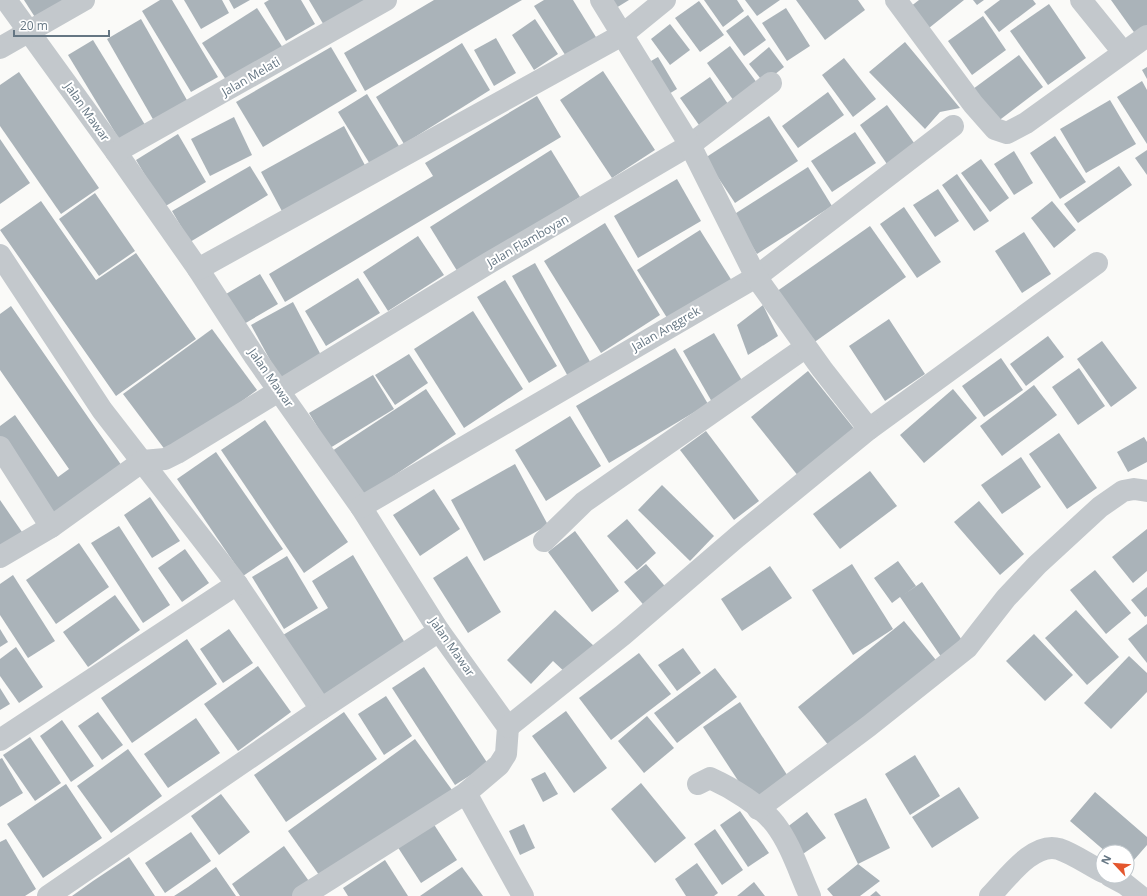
<svg xmlns="http://www.w3.org/2000/svg" width="1147" height="896" viewBox="0 0 1147 896" font-family="'Open Sans',sans-serif">
	<style>
		.building { fill: #aab3b9 }
		.lines { fill: none; stroke-linecap: round; stroke-linejoin: round }
		.street { stroke: #c3c8cc; stroke-width: 22 }
		.labels { text-anchor: middle; stroke-width: 4; stroke-linejoin: round; paint-order: stroke }
		.street-label { font-size: 12px; fill: #657683; stroke: #fff }
	</style>
	<rect width="100%" height="100%" fill="#fafaf8"/>
	<!-- building -->
	<g class="building">
		<path d="M24 0H74L38 22Z"/>
		<path d="M160 0H172L218 77 191 92 142 11Z"/>
		<path d="M184 0H222L229 13 201 29Z"/>
		<path d="M229 0H250L234 9Z"/>
		<path d="M269 0H301L315 24 286 41 264 3Z"/>
		<path d="M309 0H371L325 27Z"/>
		<path d="M434 0H522L365 91 344 53Z"/>
		<path d="M544 0H573L599 42 569 61 534 6Z"/>
		<path d="M610 0H629L616 8Z"/>
		<path d="M704 0H737L744 11 723 27Z"/>
		<path d="M745 0H780L757 16Z"/>
		<path d="M796 0H858L865 10 825 40Z"/>
		<path d="M919 0H964L924 32 906 10Z"/>
		<path d="M973 0H984L977 5Z"/>
		<path d="M1000 0H1033L1036 4 999 32 984 12Z"/>
		<path d="M1111 0H1147V28L1136 35Z"/>
		<path d="M699 1 724 35 700 52 675 18Z"/>
		<path d="M1049 4 1086 58 1048 85 1010 31Z"/>
		<path d="M257 8 285 51 230 86 202 43Z"/>
		<path d="M786 8 810 46 787 61 762 23Z"/>
		<path d="M748 15 766 40 744 56 726 31Z"/>
		<path d="M983 16 1006 50 972 75 948 41Z"/>
		<path d="M141 19 188 102 154 121 107 39Z"/>
		<path d="M535 19 558 54 534 70 512 35Z"/>
		<path d="M670 24 690 50 670 65 651 39Z"/>
		<path d="M496 38 516 73 494 86 474 50Z"/>
		<path d="M93 40 147 128 122 144 68 55Z"/>
		<path d="M905 42 960 108 940 112 925 129 869 72Z"/>
		<path d="M462 43 490 90 404 144 376 97Z"/>
		<path d="M730 46 760 87 736 104 707 63Z"/>
		<path d="M331 47 357 91 263 147 236 102Z"/>
		<path d="M769 47 784 67 764 83 749 64Z"/>
		<path d="M1019 55 1043 87 997 122 973 89Z"/>
		<path d="M658 57 677 89 664 97 644 65Z"/>
		<path d="M844 58 876 99 853 117 822 75Z"/>
		<path d="M1147 67V79L1142 70Z"/>
		<path d="M603 71 655 150 612 178 560 100Z"/>
		<path d="M19 72 99 188 61 214 0 126V85Z"/>
		<path d="M710 77 728 104 699 125 680 98Z"/>
		<path d="M1142 81 1147 90V144L1117 97Z"/>
		<path d="M828 92 844 115 798 148 782 126Z"/>
		<path d="M367 94 402 151 373 169 338 112Z"/>
		<path d="M537 96 561 137 285 302 269 274 433 176 425 163Z"/>
		<path d="M1110 100 1136 144 1086 173 1060 129Z"/>
		<path d="M887 105 917 147 889 167 860 125Z"/>
		<path d="M769 116 798 161 735 203 705 158Z"/>
		<path d="M234 117 252 155 210 176 191 139Z"/>
		<path d="M344 126 367 169 284 215 261 172Z"/>
		<path d="M855 132 876 163 832 192 811 161Z"/>
		<path d="M178 134 206 182 164 207 136 160Z"/>
		<path d="M1055 136 1086 182 1060 199 1030 153Z"/>
		<path d="M0 139 30 183 0 204Z"/>
		<path d="M551 150 580 197 459 274 430 227Z"/>
		<path d="M1147 150V175L1135 158Z"/>
		<path d="M1014 151 1033 183 1014 195 994 164Z"/>
		<path d="M981 159 1009 198 990 212 961 173Z"/>
		<path d="M250 166 268 195 190 242 172 211Z"/>
		<path d="M1119 166 1132 185 1078 223 1064 204Z"/>
		<path d="M808 167 832 206 757 254 733 215Z"/>
		<path d="M957 174 989 221 974 231 942 185Z"/>
		<path d="M677 179 701 221 638 258 614 216Z"/>
		<path d="M938 189 959 221 935 237 913 205Z"/>
		<path d="M95 193 135 251 99 276 59 219Z"/>
		<path d="M41 201 96 280 136 253 196 339 116 396 0 230Z"/>
		<path d="M1052 201 1076 230 1054 248 1031 218Z"/>
		<path d="M904 207 941 262 917 278 880 224Z"/>
		<path d="M605 223 660 315 601 353 544 261Z"/>
		<path d="M870 226 906 277 809 346 773 294Z"/>
		<path d="M700 230 732 281 669 321 637 270Z"/>
		<path d="M1024 232 1051 274 1022 293 995 251Z"/>
		<path d="M418 236 444 275 388 311 363 272Z"/>
		<path d="M535 263 593 367 570 380 512 276Z"/>
		<path d="M260 274 278 304 244 324 226 294Z"/>
		<path d="M358 278 380 313 326 346 305 311Z"/>
		<path d="M505 280 557 366 529 383 477 297Z"/>
		<path d="M293 302 323 359 282 382 251 325Z"/>
		<path d="M763 305 778 336 748 355 737 325Z"/>
		<path d="M11 306 124 469 54 518 0 440V426L15 415 58 477 69 469 0 370V314Z"/>
		<path d="M473 311 523 389 464 428 414 349Z"/>
		<path d="M889 319 925 374 885 401 849 346Z"/>
		<path d="M212 329 257 390 169 455 123 394Z"/>
		<path d="M714 333 744 384 712 402 683 351Z"/>
		<path d="M1048 336 1064 357 1026 386 1010 364Z"/>
		<path d="M1102 341 1137 388 1111 407 1077 359Z"/>
		<path d="M675 348 708 404 609 463 576 406Z"/>
		<path d="M409 354 428 383 395 405 375 375Z"/>
		<path d="M1001 358 1023 390 984 417 962 386Z"/>
		<path d="M1079 368 1105 406 1078 425 1052 387Z"/>
		<path d="M808 371 856 431 799 477 751 417Z"/>
		<path d="M373 375 394 409 330 448 309 413Z"/>
		<path d="M1034 385 1057 415 1002 456 980 426Z"/>
		<path d="M426 389 456 434 362 497 332 451Z"/>
		<path d="M953 389 977 418 924 463 900 435Z"/>
		<path d="M570 416 601 466 546 501 515 450Z"/>
		<path d="M265 420 348 542 304 573 221 450Z"/>
		<path d="M706 431 759 501 734 520 680 450Z"/>
		<path d="M1059 433 1097 488 1067 509 1029 454Z"/>
		<path d="M1144 437 1147 442V462L1128 472 1117 452Z"/>
		<path d="M216 452 283 549 243 576 177 479Z"/>
		<path d="M1021 457 1041 487 1002 514 981 485Z"/>
		<path d="M515 464 548 525 484 561 451 500Z"/>
		<path d="M870 471 897 506 840 549 813 514Z"/>
		<path d="M662 485 714 536 690 561 638 510Z"/>
		<path d="M434 489 460 529 420 556 393 515Z"/>
		<path d="M150 497 180 541 152 558 124 515Z"/>
		<path d="M0 500 22 532 0 548Z"/>
		<path d="M979 501 1024 554 1000 575 954 522Z"/>
		<path d="M627 519 656 553 637 570 607 536Z"/>
		<path d="M119 526 170 605 143 623 91 543Z"/>
		<path d="M1147 529V571L1133 583 1112 557Z"/>
		<path d="M575 531 619 591 592 612 548 552Z"/>
		<path d="M79 543 109 587 56 624 26 580Z"/>
		<path d="M185 549 209 583 182 602 158 568Z"/>
		<path d="M353 555 408 648 323 701 283 635 328 608 312 581Z"/>
		<path d="M287 556 318 608 284 629 252 577Z"/>
		<path d="M467 556 501 612 468 633 433 578Z"/>
		<path d="M898 561 916 586 905 594 922 582 964 643 942 658 900 597 892 603 874 578Z"/>
		<path d="M646 564 669 591 647 609 624 582Z"/>
		<path d="M852 564 893 629 853 655 812 590Z"/>
		<path d="M770 566 792 598 742 631 721 599Z"/>
		<path d="M1095 570 1131 613 1106 634 1070 590Z"/>
		<path d="M13 575 55 641 28 658 0 615V584Z"/>
		<path d="M1147 587V616L1145 617 1131 600Z"/>
		<path d="M115 595 140 630 88 667 63 632Z"/>
		<path d="M555 610 594 646 568 675 553 661 531 684 507 660Z"/>
		<path d="M1076 610 1119 657 1087 685 1045 638Z"/>
		<path d="M904 621 940 665 833 751 798 707Z"/>
		<path d="M1147 624V663L1128 639Z"/>
		<path d="M0 629 8 642 0 647Z"/>
		<path d="M229 629 253 663 223 683 200 649Z"/>
		<path d="M1034 634 1073 675 1045 701 1006 661Z"/>
		<path d="M187 639 217 684 132 743 101 698Z"/>
		<path d="M16 647 43 687 19 703 0 676V659Z"/>
		<path d="M683 648 701 673 677 691 658 665Z"/>
		<path d="M639 653 671 694 611 740 579 698Z"/>
		<path d="M1129 656 1147 673V692L1111 729 1084 703Z"/>
		<path d="M258 666 291 712 238 751 204 704Z"/>
		<path d="M424 667 488 764 455 785 392 688Z"/>
		<path d="M715 668 737 697 677 743 654 713Z"/>
		<path d="M0 688 10 704 0 710Z"/>
		<path d="M386 696 412 736 384 755 358 714Z"/>
		<path d="M740 702 791 781 754 805 703 727Z"/>
		<path d="M566 711 607 768 574 793 532 736Z"/>
		<path d="M98 712 123 745 102 760 78 726Z"/>
		<path d="M344 712 377 759 286 822 254 775Z"/>
		<path d="M647 716 674 748 644 773 618 741Z"/>
		<path d="M196 718 220 753 168 788 144 754Z"/>
		<path d="M62 720 94 766 71 782 40 736Z"/>
		<path d="M30 737 61 783 35 801 3 755Z"/>
		<path d="M415 739 452 790 324 882 288 831Z"/>
		<path d="M128 749 162 796 111 833 77 786Z"/>
		<path d="M915 755 940 796 910 815 885 774Z"/>
		<path d="M2 758 23 793 0 807V759Z"/>
		<path d="M545 772 558 794 543 802 531 779Z"/>
		<path d="M641 783 686 838 655 863 611 809Z"/>
		<path d="M66 784 102 838 43 878 7 824Z"/>
		<path d="M959 787 979 818 932 848 912 817Z"/>
		<path d="M1095 792 1147 837V845L1127 868V852H1106L1070 821Z"/>
		<path d="M221 794 250 832 219 855 191 816Z"/>
		<path d="M866 798 890 848 858 864 880 881 860 896H833L827 889 858 864 834 814Z"/>
		<path d="M740 811 769 853 748 867 720 825Z"/>
		<path d="M807 812 826 838 800 856 782 831Z"/>
		<path d="M433 823 457 860 421 883 397 846Z"/>
		<path d="M524 824 535 848 520 855 509 831Z"/>
		<path d="M715 829 743 870 722 885 694 844Z"/>
		<path d="M191 832 211 861 165 893 145 863Z"/>
		<path d="M6 839 36 889 25 896H0V842Z"/>
		<path d="M284 846 311 884 294 896H240L232 884Z"/>
		<path d="M129 857 155 896H72L93 881Z"/>
		<path d="M385 860 408 896H348L343 888Z"/>
		<path d="M697 863 718 893 714 896H686L675 879Z"/>
		<path d="M216 867 236 896H174L188 887Z"/>
		<path d="M462 867 483 896H420Z"/>
		<path d="M754 882 765 896H737Z"/>
		<path d="M876 891 881 896H870Z"/>
	</g>
	<g class="lines">
		<!-- street -->
		<g class="street">
			<path d="M6 0 116 152 198 269 255 357 361 507 439 631 508 727 506 754 499 765 466 793 523 896"/>
			<path d="M896 0 973 104 995 129 1007 133 1026 123 1147 36"/>
			<path d="M1081 0 1123 52"/>
			<path d="M0 48 84 0"/>
			<path d="M116 152 386 0"/>
			<path d="M0 255 102 410 237 584 321 709 48 896"/>
			<path d="M198 269 622 35 665 0"/>
			<path d="M869 429 1097 263"/>
			<path d="M0 447 51 527"/>
			<path d="M361 507 756 277 953 126"/>
			<path d="M544 541 584 502 806 347"/>
			<path d="M0 557 51 527 143 461 165 459 177 453 487 264 690 145 771 83"/>
			<path d="M321 709 439 631"/>
			<path d="M508 727 623 635 737 537 869 429 822 369 756 277 690 145 601 0"/>
			<path d="M0 740 237 584"/>
			<path d="M698 784 710 778C732 788 760 805 775 824 791 845 799 872 810 896"/>
			<path d="M758 809 869 726 967 648 1006 598 1037 565 1100 507 1123 491 1134 489 1147 491"/>
			<path d="M1110 876 1125 884 1140 896"/>
			<path d="M303 896 466 793"/>
			<path d="M990 896C1006 880 1033 841 1059 849 1074 854 1089 865 1103 872"/>
		</g>
	</g>
	<g class="labels">
		<!-- street labels -->
		<g class="street-label">
			<text transform="translate(251 77) rotate(-30)" y="4">Jalan Melati</text>
			<text transform="translate(87 112) rotate(55)" y="4">Jalan Mawar</text>
			<text transform="translate(528 241) rotate(-30)" y="4">Jalan Flamboyan</text>
			<text transform="translate(666 329) rotate(-30)" y="4">Jalan Anggrek</text>
			<text transform="translate(271 378) rotate(55)" y="4">Jalan Mawar</text>
			<text transform="translate(452 647) rotate(55)" y="4">Jalan Mawar</text>
		</g>
	</g>
	<!-- north arrow -->
	<g transform="translate(1115 864) rotate(296)"><circle r="19" fill="#ffffff" stroke="#c1c8cd"/>
	<path d="M0-3L7 15L0 10L-7 15Z" fill="#e4572e"/>
	<text y="-6" font-size="11" font-weight="bold" text-anchor="middle" fill="#657683">N</text>
	</g>
	<!-- scale -->
	<path d="M14 30v6h95v-6" fill="none" stroke="#657683" stroke-width="2"/>
	<text x="20" y="30" font-size="12" fill="#657683" stroke="#ffffff" stroke-width="3" paint-order="stroke">20 m</text>
</svg>
